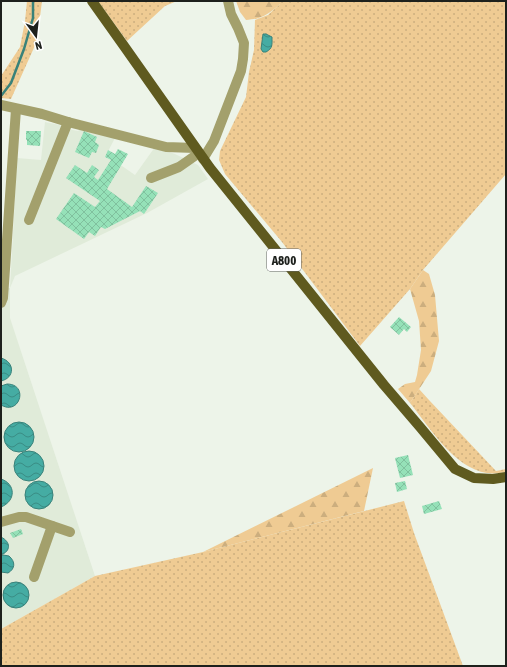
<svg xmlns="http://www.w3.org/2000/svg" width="507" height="667" viewBox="0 0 507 667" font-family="'Asap Condensed',sans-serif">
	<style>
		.built { fill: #e0ebd9 }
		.grass { fill: url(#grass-dots) }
		.forest { fill: url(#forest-firs) }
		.water { fill: url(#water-waves); stroke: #39827a }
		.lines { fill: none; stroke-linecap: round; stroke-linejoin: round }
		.stream { stroke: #39827a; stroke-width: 2.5 }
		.building { fill: url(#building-cross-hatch) }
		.minor { stroke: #a3a06c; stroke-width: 10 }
		.major { stroke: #5f5a1f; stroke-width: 10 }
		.labels { text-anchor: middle; stroke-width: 4; stroke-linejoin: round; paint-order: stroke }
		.shield { fill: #fff; stroke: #616360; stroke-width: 1 }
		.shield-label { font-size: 13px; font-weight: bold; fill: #1d201c }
	</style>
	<defs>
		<pattern id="grass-dots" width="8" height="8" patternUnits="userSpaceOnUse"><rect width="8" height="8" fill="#efcb93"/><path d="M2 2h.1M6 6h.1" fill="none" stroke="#ccae7e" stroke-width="1.8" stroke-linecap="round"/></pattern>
		<pattern id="forest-firs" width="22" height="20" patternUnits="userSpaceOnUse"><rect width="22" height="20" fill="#efcb93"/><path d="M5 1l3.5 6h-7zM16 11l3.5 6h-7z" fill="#ccae7e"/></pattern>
		<pattern id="water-waves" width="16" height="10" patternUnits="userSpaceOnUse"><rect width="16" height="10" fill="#45aca3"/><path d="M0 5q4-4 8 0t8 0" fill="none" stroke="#398c84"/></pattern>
		<pattern id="building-cross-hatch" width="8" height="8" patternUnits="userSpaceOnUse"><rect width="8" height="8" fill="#95e1b8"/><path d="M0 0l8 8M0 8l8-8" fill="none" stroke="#80c19e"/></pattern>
	</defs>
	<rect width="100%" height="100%" fill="#edf4e9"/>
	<!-- built -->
	<path class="built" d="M45 122 60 125 63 128 78 131 82 128 115 138 105 157 122 166 135 175 155 147 175 154 198 165 208 179 147 213 15 276 10 288V318L95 576 1 629V288H10L17 158 41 160Z"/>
	<!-- grass -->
	<g class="grass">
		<path d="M27 1H42L37 41 11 99 1 98V76L20 47 25 21Z"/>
		<path d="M98 1H177L165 6 127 41Z"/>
		<path d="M280 1H506V174L423 270 410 289 360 346 282 242 225 174 219 160 220 151 246 97 249 72 254 50 255 20 268 15 280 4Z"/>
		<path d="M419 389 429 400 496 471 506 469V472C500 473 493 474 487 473 454 468 430 428 410 403Z"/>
		<path d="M404 501 414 533 463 666H1V629L95 576 203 552Z"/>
	</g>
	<!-- forest -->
	<g class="forest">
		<path d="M236 1H280V4C269 14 262 19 246 20L240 12Z"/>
		<path d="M423 270 429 274 435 295 439 341 431 371 410 403 398 389 405 384 415 382 417 375 421 350 419 321 410 289Z"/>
		<path d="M373 468 364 511 203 552Z"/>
	</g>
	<!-- water -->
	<g class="water">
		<path d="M263 34H266L272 37C272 45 273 48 266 52H263L261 49Z"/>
		<path d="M1 358C15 362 15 378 1 381Z"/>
		<path d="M7 384C29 384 20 416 1 405V386Z"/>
		<circle cx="19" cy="437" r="15"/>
		<circle cx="29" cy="466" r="15"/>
		<path d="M1 479C16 484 16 501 1 507Z"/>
		<circle cx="39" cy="495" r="14"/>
		<path d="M1 537C11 542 11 551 1 555Z"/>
		<path d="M3 555 9 556C16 562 15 569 8 573L1 572V556Z"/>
		<circle cx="16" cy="595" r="13"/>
	</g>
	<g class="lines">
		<!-- stream -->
		<path class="stream" d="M1 96 11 83 24 49 33 18V1"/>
	</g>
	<!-- building -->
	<g class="building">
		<path d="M26 131H41L40 146 27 145V140H26Z"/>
		<path d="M84 131 97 137 95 142 99 145 96 153 92 152 89 158 75 152Z"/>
		<path d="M118 149 128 154 107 189 132 207 146 186 158 193 144 214 140 211 105 229 101 227 95 236 89 232 84 239 56 219 74 193 95 207 100 201 66 178 75 165 87 173 92 165 99 170 94 177 98 180 111 160 105 157 108 150 115 154Z"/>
		<path d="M399 317 411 327 407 332 404 329 399 335 390 327Z"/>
		<path d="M408 455 413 475 400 478 395 458Z"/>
		<path d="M405 481 407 489 397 492 395 483Z"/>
		<path d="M439 501 442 509 424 514 422 506Z"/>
		<path d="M21 529 23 534 13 538 10 533Z"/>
	</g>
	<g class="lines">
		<!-- minor -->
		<g class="minor">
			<path d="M1 105 42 114 68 122 166 147 195 148"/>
			<path d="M203 159 214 141 241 71 243 59 244 43 238 28 231 14 228 1"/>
			<path d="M151 178 179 167 199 153"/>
			<path d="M29 220 68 122"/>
			<path d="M1 303 3 298 16 109"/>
			<path d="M1 522 19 517H26L70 532"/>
			<path d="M34 577 52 526"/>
		</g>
		<!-- major -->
		<path class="major" d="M92 1 124 46 210 168 384 385 420 427 455 469 474 478 493 479 506 477"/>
	</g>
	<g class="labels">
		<!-- shield labels -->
		<rect class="shield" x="267" y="249" width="34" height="22" rx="3"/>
		<g class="shield-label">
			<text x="284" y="265">A800</text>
		</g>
	</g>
	<!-- border -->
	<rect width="507" height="667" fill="none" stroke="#1d201c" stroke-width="4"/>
	<!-- north arrow -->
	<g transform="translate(36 36) rotate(165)" stroke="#ffffff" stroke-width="3" paint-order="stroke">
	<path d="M0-3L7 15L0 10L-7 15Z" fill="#1d201c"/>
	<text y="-6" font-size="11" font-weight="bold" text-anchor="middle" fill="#1d201c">N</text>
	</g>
</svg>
